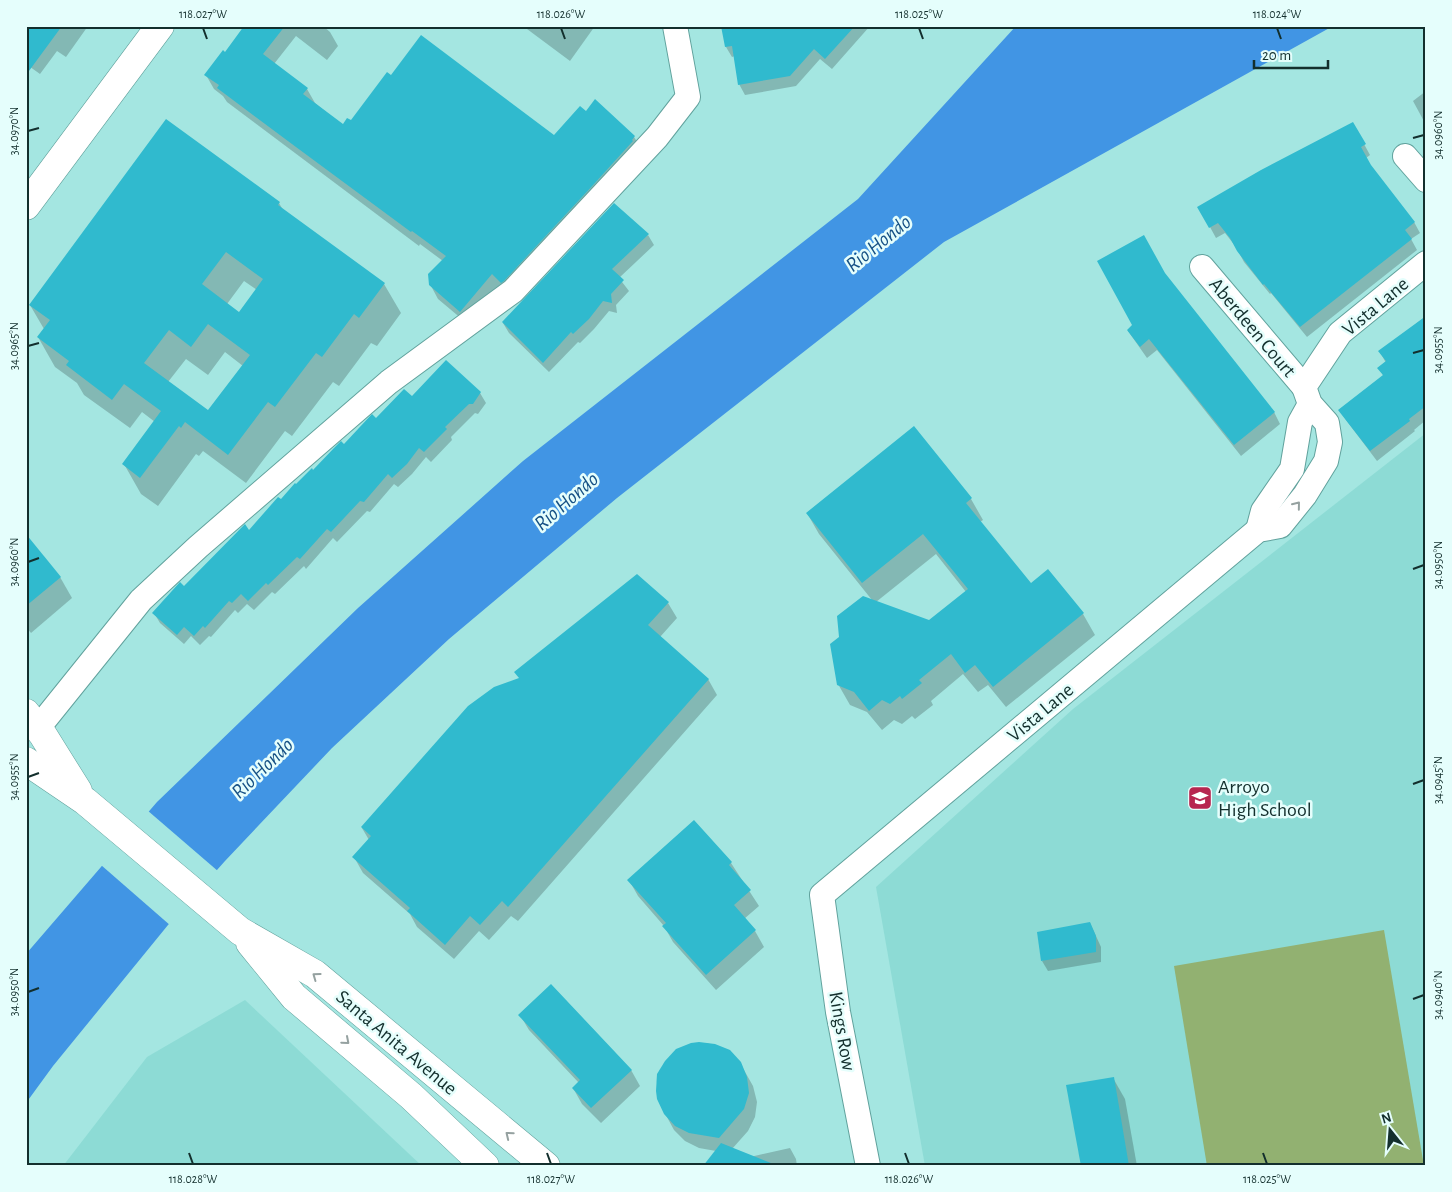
<svg xmlns="http://www.w3.org/2000/svg" width="1452" height="1192" viewBox="0 0 1452 1192" font-family="'Alegreya Sans',sans-serif">
	<style>
		.built { fill: #8ddbd5 }
		.green { fill: #92b171 }
		.water { fill: #4195e4 }
		.pier { fill: #a4e6e1 }
		.shadow { fill: #0003; fill-rule: evenodd }
		.building { fill: #30bace; fill-rule: evenodd }
		.lines { fill: none; stroke-linecap: round; stroke-linejoin: round }
		.minor-casing { stroke: #61a29d; stroke-width: 26 }
		.tertiary-casing { stroke: #61a29d; stroke-width: 29 }
		.primary-casing { stroke: #61a29d; stroke-width: 29 }
		.minor { stroke: #fff; stroke-width: 24 }
		.tertiary { stroke: #fff; stroke-width: 28 }
		.primary { stroke: #fff; stroke-width: 28 }
		.oneway { stroke: #95a1a0 }
		.ticks { fill: none; stroke: #132f2d; stroke-width: 2 }
		.labels { text-anchor: middle; stroke-width: 5; stroke-linejoin: round; paint-order: stroke }
		.street-label { font-size: 20px; fill: #132f2d; stroke: #e5fefc }
		.poi-label { font-size: 20px; fill: #132f2d; stroke: #e5fefc; text-anchor: start }
		.water-label { font-size: 21px; font-style: italic; fill: #165185; stroke: #e5fefc }
		.neatline { fill: none; stroke: #132f2d; stroke-width: 2 }
		.ticks-label { font-size: 12px; text-anchor: middle; fill: #132f2d }
	</style>
	<rect width="100%" height="100%" fill="#a4e6e1"/>
	<!-- built -->
	<g class="built">
		<path d="M1426 433V1166H925L876 887 1073 709Z"/>
		<path d="M245 1000 422 1166H63L147 1057Z"/>
	</g>
	<!-- green -->
	<path class="green" d="M1384 930 1424 1166H1207L1174 966Z"/>
	<!-- water -->
	<path class="water" d="M1016 26H1333L944 242 617 498 449 639 332 748 225 861 168 925 53 1066 26 1103V954L157 802 358 608 523 461 858 199Z"/>
	<!-- pier -->
	<path class="pier" d="M147 810 219 872 171 926 101 865Z"/>
	<!-- shadow -->
	<g class="shadow">
		<path d="M42 26H88L66 57 57 51 40 74 26 64Z"/>
		<path d="M258 26H323L330 32 338 46 327 60 296 36 274 64 307 89 315 103 343 126 351 122 391 76 554 137 586 113 595 101 634 137 643 151 469 325 438 299 430 284 443 261 420 244 419 246 227 102 223 96 214 89 206 75 226 54Z"/>
		<path d="M523 26H595L570 61Z"/>
		<path d="M722 26H870L832 69 820 59 796 86 745 95 739 84 735 56 732 57 726 47Z"/>
		<path d="M1426 91V125L1413 101Z"/>
		<path d="M1353 124 1370 155 1366 158 1371 167 1414 222 1420 233 1411 239 1417 250 1307 337 1271 293 1270 294 1244 262 1236 247 1225 233 1216 238 1199 207Z"/>
		<path d="M279 203 283 210 384 284 401 313 377 346 371 343 339 386 333 382 292 436 285 431 246 483 203 451 199 456 196 454 158 506 141 494 124 464 155 422 142 412 130 428 84 395 77 383 55 367 38 337 44 329 30 305ZM244 281 257 290 240 314 227 304ZM225 352 243 366 208 412 168 382 186 359 208 375Z"/>
		<path d="M648 235 654 245 619 278 629 291 616 305 617 313 609 311 594 329 580 343 578 342 549 372 509 333 503 323Z"/>
		<path d="M1165 275 1274 412 1280 424 1241 456 1157 350 1147 358 1128 331 1134 326Z"/>
		<path d="M1426 316V420L1414 430 1415 431 1377 461 1346 420 1340 410 1384 377 1379 368 1386 363 1380 352Z"/>
		<path d="M480 393 486 403 478 414 475 413 451 437 452 440 431 462 426 457 412 474 398 487 394 484 370 512 367 511 337 542 333 538 306 569 304 566 275 594 272 592 254 610 247 604 238 613 235 610 211 637 209 636 200 645 191 636 184 644 160 623 154 613 249 532 313 472 376 420 412 398Z"/>
		<path d="M913 428 971 499 983 520 980 522 1031 585 1048 571 1083 614 1095 635 1006 707 988 685 978 692 963 674 931 701 933 705 915 719 912 716 902 724 894 720 882 730 867 712 850 705 838 684 841 638 872 600 819 534 807 513ZM936 554 966 592 930 622 876 602Z"/>
		<path d="M26 536 60 577 72 598 31 633 26 627Z"/>
		<path d="M668 603 677 618 660 637 708 679 717 695 518 921 511 916 489 940 479 931 454 959 417 927 410 914 363 873 354 857 369 840 362 828 520 679Z"/>
		<path d="M694 822 731 863 759 906 744 919 755 931 764 947 716 990 673 942 664 926 638 896 629 880Z"/>
		<path d="M1090 923 1101 947V962L1048 971 1042 961Z"/>
		<path d="M520 1015 631 1070 640 1086 601 1123 582 1104 573 1088 579 1083 529 1030Z"/>
		<path d="M707 1043 729 1051 740 1063 753 1086 757 1102 755 1117 748 1131 732 1149 750 1157 790 1148 796 1159 797 1166H705L716 1151 699 1148 685 1141 674 1130 661 1106 691 1044Z"/>
		<path d="M1113 1078 1125 1099 1137 1166H1082Z"/>
	</g>
	<!-- building -->
	<g class="building">
		<path d="M26 26H62L26 75Z"/>
		<path d="M244 26H285L263 54 308 88 303 94 343 124 347 118 351 120 387 72 391 75 421 35 554 135 580 106 586 111 595 99 635 136 632 140 633 141 594 184 504 281 501 283 492 274 460 312 429 285 428 274 446 256 412 231 411 232 296 147 217 88 219 85 204 75 223 50 225 52Z"/>
		<path d="M721 26H855L825 59 814 49 790 76 738 85 732 46 725 47Z"/>
		<path d="M166 119 280 202 278 205 385 283 359 318 354 314 322 357 316 353 275 407 268 402 228 455 185 422 181 428 179 426 140 478 122 464 161 411 124 384 112 400 66 365 69 361 37 337 50 320 29 305ZM226 252 263 279 239 312 202 284ZM208 324 250 355 208 410 144 363 169 330 191 347Z"/>
		<path d="M1353 122 1366 144 1361 147 1371 165 1415 222 1405 230 1412 239 1300 327 1264 284 1263 285 1237 251 1230 238 1218 223 1209 228 1197 207 1261 170Z"/>
		<path d="M614 203 649 234 612 269 624 280 611 294 612 303 603 301 589 319 573 334 571 332 543 363 502 322Z"/>
		<path d="M1144 235 1165 273 1275 412 1234 445 1149 339 1140 347 1127 330 1132 325 1097 261Z"/>
		<path d="M1426 316V406L1409 419 1410 421 1370 451 1338 410 1383 375 1377 368 1386 361 1378 351Z"/>
		<path d="M446 360 481 392 473 404H469L445 427 447 429 424 452 419 448 407 464 392 478 388 474 364 502 360 501 331 532 327 529 300 559 297 557 268 585 266 583 248 601 241 594 232 603 229 601 205 628 203 626 194 636 184 627 177 635 152 613 180 582 184 586 245 524 249 530 278 497 281 499 295 483 296 484 312 468 313 470 334 448 341 441 344 444 372 414 376 418 404 389 412 396Z"/>
		<path d="M914 426 972 498 966 503 1031 583 1048 569 1084 613 993 687 975 665 965 673 951 654 919 680 922 683 902 699 900 696 890 704 882 700 869 711 854 692 837 685 830 644 839 637 837 616 863 596 929 620 968 589 923 534 862 583 806 513Z"/>
		<path d="M26 534 61 577 26 606Z"/>
		<path d="M637 574 669 602 648 625 709 679 508 907 502 901 480 925 470 916 445 945 407 911 410 908 352 857 371 836 361 827 468 706 494 687 519 678 514 672Z"/>
		<path d="M694 820 732 862 729 865 751 890 734 905 756 930 706 975 662 926 666 923 627 880Z"/>
		<path d="M1090 922 1096 936V952L1041 961 1037 932Z"/>
		<path d="M551 984 632 1070 591 1108 572 1088 580 1080 518 1015Z"/>
		<path d="M699 1042 715 1044 730 1050 741 1062 747 1077 749 1093 744 1109 719 1138 689 1133 675 1126 664 1114 657 1099 656 1091 657 1074 665 1061 676 1049 691 1043Z"/>
		<path d="M1114 1077 1129 1166H1081L1066 1085Z"/>
		<path d="M721 1143 776 1165V1166H703Z"/>
	</g>
	<g class="lines">
		<defs>
			<g id="minor">
				<path d="M1405 156 1426 180"/>
				<path d="M1202 267 1304 387"/>
				<path d="M1258 530 1263 511 1292 469 1300 422 1310 404"/>
				<path d="M38 728 141 600 198 547 389 382 513 291 657 137 688 97 675 26"/>
				<path d="M868 1166 838 1012 822 895 1258 530 1280 526 1305 495 1326 461 1330 442 1327 423 1310 404 1304 387 1340 333 1426 263"/>
			</g>
			<path id="tertiary" d="M26 206 160 26"/>
			<g id="primary">
				<path d="M26 713 43 735 78 791"/>
				<path d="M26 761 85 801 240 931 315 974 546 1166"/>
				<path d="M250 943 294 997 411 1096 485 1166"/>
			</g>
		</defs>
		<!-- minor casing -->
		<use href="#minor" class="minor-casing"/>
		<!-- tertiary casing -->
		<use href="#tertiary" class="tertiary-casing"/>
		<!-- primary casing -->
		<use href="#primary" class="primary-casing"/>
		<!-- minor -->
		<use href="#minor" class="minor"/>
		<!-- tertiary -->
		<use href="#tertiary" class="tertiary"/>
		<!-- primary -->
		<use href="#primary" class="primary"/>
	</g>
	<!-- one-way arrows -->
	<defs><path id="oneway-chevron" d="M-2-3.5L2.5 0L-2 3.5" fill="none" stroke-width="1.6" stroke-linecap="round" stroke-linejoin="round" transform="scale(1.25)"/></defs>
	<g class="oneway">
		<use href="#oneway-chevron" transform="translate(1297 505) rotate(-51)"/>
		<use href="#oneway-chevron" transform="translate(316 976) rotate(-144)"/>
		<use href="#oneway-chevron" transform="translate(346 1041) rotate(41)"/>
		<use href="#oneway-chevron" transform="translate(509 1135) rotate(-141)"/>
	</g>
	<!-- ticks -->
	<path class="ticks" d="M203 28 207 39M561 28 565 39M919 28 923 39M1277 28 1281 39M28 131 39 128M1413 138 1424 135M28 346 39 343M1413 353 1424 350M28 562 39 558M1413 569 1424 565M28 777 39 773M1413 784 1424 780M28 992 39 988M1413 999 1424 995M189 1153 193 1164M547 1153 551 1164M905 1153 909 1164M1263 1153 1267 1164"/>
	<!-- icons -->
	<defs>
		<symbol id="school-square" viewBox="-11 -11 22 22"><rect x="-9" y="-9" width="18" height="18" rx="4" fill="#b72650" stroke="#e5fefc"/><path d="M0-5L7-2L0 1L-7-2ZM-4 1L0 2.5L4 1V4Q0 6-4 4Z" fill="#fff"/></symbol>
	</defs>
	<g fill-rule="evenodd">
		<use href="#school-square" x="1186" y="784" width="28" height="28"/>
	</g>
	<g class="labels">
		<!-- street labels -->
		<g class="street-label">
			<text transform="translate(1375 306) rotate(-40)" y="7">Vista Lane</text>
			<text transform="translate(1253 327) rotate(50)" y="7">Aberdeen Court</text>
			<text transform="translate(1040 712) rotate(-40)" y="7">Vista Lane</text>
			<text transform="translate(843 1031) rotate(80)" y="7">Kings Row</text>
			<text transform="translate(397 1042) rotate(40)" y="7">Santa Anita Avenue</text>
		</g>
		<!-- poi labels -->
		<g class="poi-label">
			<text x="1218" y="793">Arroyo<tspan x="1218" dy="23">High School</tspan></text>
		</g>
		<!-- water labels -->
		<g class="water-label">
			<text transform="translate(878 243) rotate(-39)" y="7">Rio Hondo</text>
			<text transform="translate(566 501) rotate(-41)" y="7">Rio Hondo</text>
			<text transform="translate(262 768) rotate(-44)" y="7">Rio Hondo</text>
		</g>
	</g>
	<!-- border -->
	<rect width="1452" height="1192" fill="none" stroke="#e5fefc" stroke-width="55"/>
	<!-- north arrow -->
	<g transform="translate(1390 1130) rotate(343)" stroke="#e5fefc" stroke-width="4" paint-order="stroke">
	<path d="M0-4L9 19L0 12L-9 19Z" fill="#132f2d"/>
	<text y="-8" font-size="14" font-weight="bold" text-anchor="middle" fill="#132f2d">N</text>
	</g>
	<!-- scale -->
	<path d="M1254 60v8h74v-8" fill="none" stroke="#132f2d" stroke-width="2.5"/>
	<text x="1262" y="60" font-size="15" fill="#132f2d" stroke="#e5fefc" stroke-width="4" paint-order="stroke">20 m</text>
	<rect x="28" y="28" width="1396" height="1136" class="neatline"/>
	<g class="ticks-label">
		<text x="203" y="18">118.027°W</text>
		<text x="561" y="18">118.026°W</text>
		<text x="919" y="18">118.025°W</text>
		<text x="1277" y="18">118.024°W</text>
		<text transform="translate(14 131) rotate(-90)" y="4">34.0970°N</text>
		<text transform="translate(1438 135) rotate(-90)" y="4">34.0960°N</text>
		<text transform="translate(14 346) rotate(-90)" y="4">34.0965°N</text>
		<text transform="translate(1438 350) rotate(-90)" y="4">34.0955°N</text>
		<text transform="translate(14 562) rotate(-90)" y="4">34.0960°N</text>
		<text transform="translate(1438 565) rotate(-90)" y="4">34.0950°N</text>
		<text transform="translate(14 777) rotate(-90)" y="4">34.0955°N</text>
		<text transform="translate(1438 780) rotate(-90)" y="4">34.0945°N</text>
		<text transform="translate(14 992) rotate(-90)" y="4">34.0950°N</text>
		<text transform="translate(1438 995) rotate(-90)" y="4">34.0940°N</text>
		<text x="193" y="1183">118.028°W</text>
		<text x="551" y="1183">118.027°W</text>
		<text x="909" y="1183">118.026°W</text>
		<text x="1267" y="1183">118.025°W</text>
	</g>
</svg>
